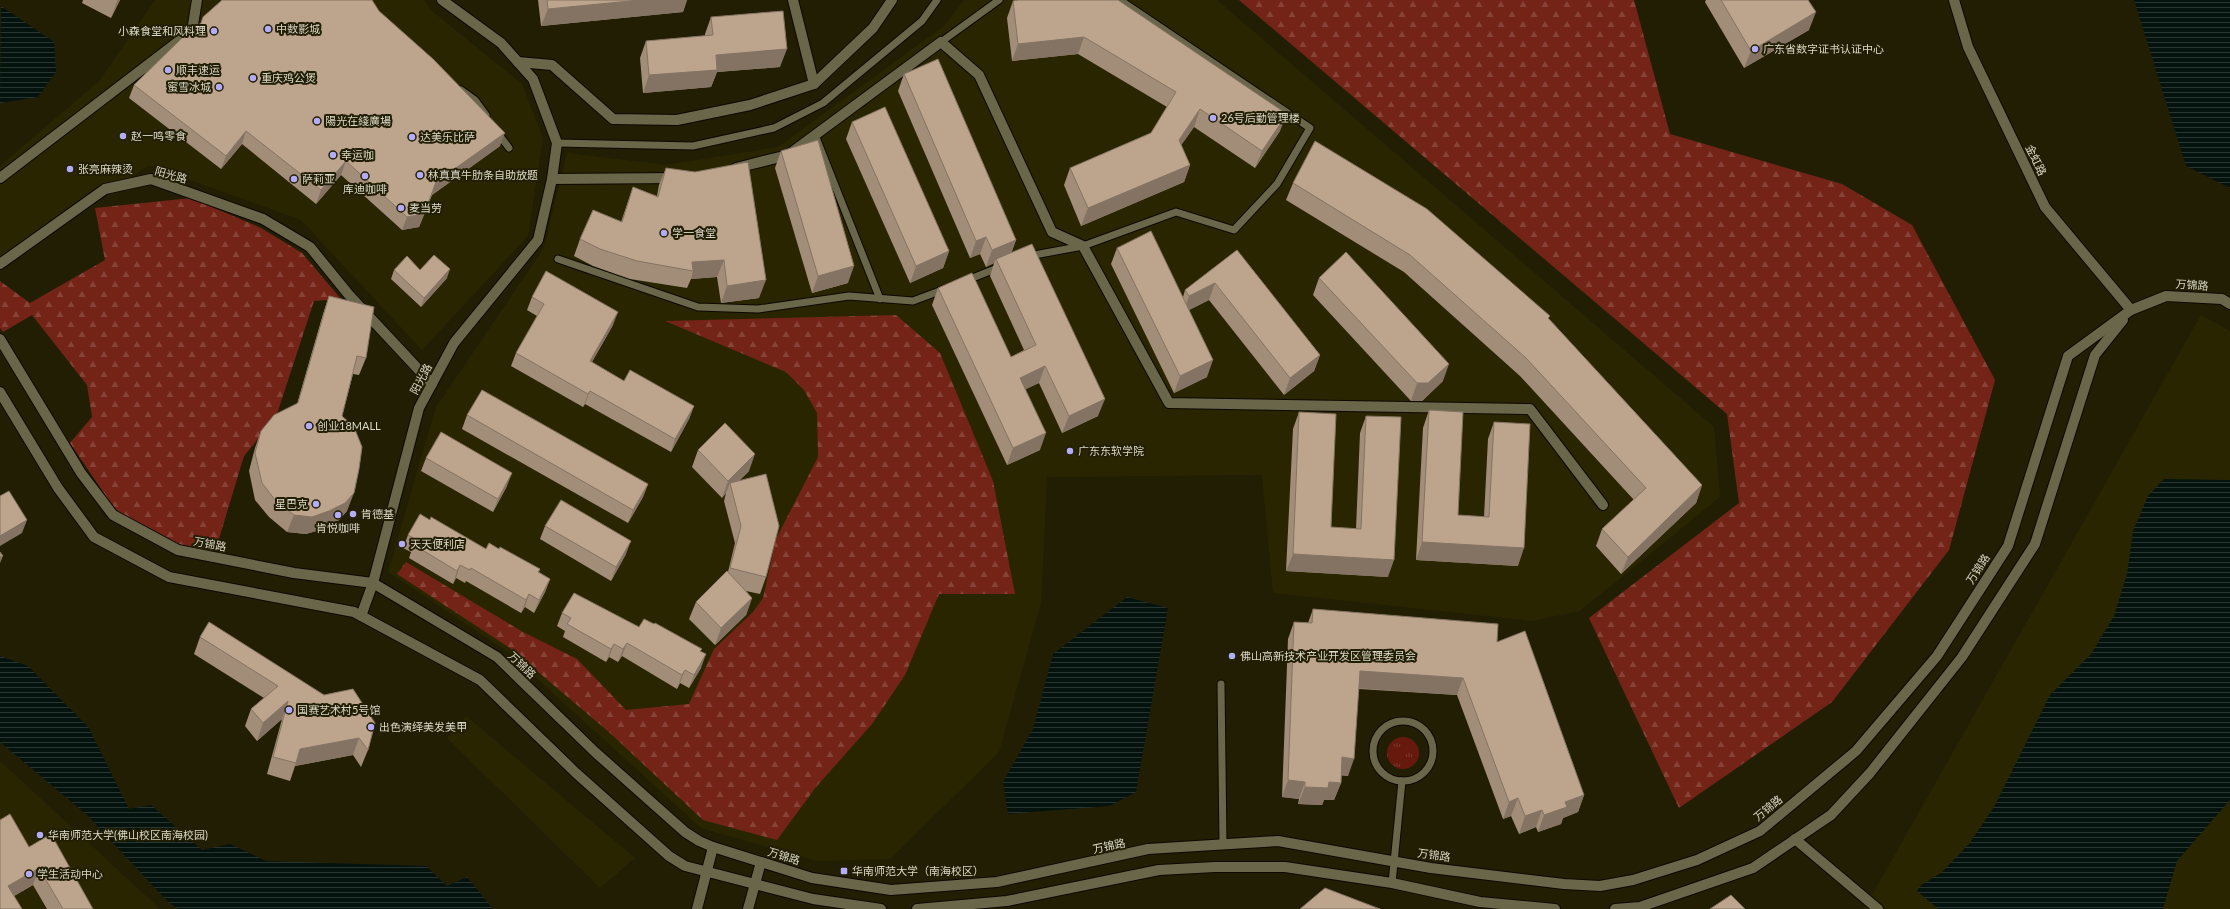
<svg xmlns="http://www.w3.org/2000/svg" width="2230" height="909" viewBox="0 0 2230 909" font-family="Lato,'Noto Sans SC',sans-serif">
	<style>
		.built { fill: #2a2501 }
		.grass { fill: url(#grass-tufts) }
		.forest { fill: url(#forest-firs) }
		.water { fill: url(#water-rules) }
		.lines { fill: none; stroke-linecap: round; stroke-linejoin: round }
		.service-casing { stroke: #0c0800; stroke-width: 9 }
		.minor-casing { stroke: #0c0800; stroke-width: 12 }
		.tertiary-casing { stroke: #0c0800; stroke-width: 12 }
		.service { stroke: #6a6649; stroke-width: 7 }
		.minor { stroke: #6a6649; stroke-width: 10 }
		.tertiary { stroke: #6a6649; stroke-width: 10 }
		.wall { fill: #a28d79 }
		.shaded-wall { fill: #847363 }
		.building { fill: #bca48d; stroke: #847363 }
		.poi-dot { fill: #b3adf9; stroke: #221e04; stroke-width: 1.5 }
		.labels { text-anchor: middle; stroke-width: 4; stroke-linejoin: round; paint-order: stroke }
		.poi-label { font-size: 11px; fill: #dad8c8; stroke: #221e04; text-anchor: start }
		.street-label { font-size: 11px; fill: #dad8c8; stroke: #221e04 }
	</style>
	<defs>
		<pattern id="grass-tufts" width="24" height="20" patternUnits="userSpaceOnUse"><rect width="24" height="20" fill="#67190d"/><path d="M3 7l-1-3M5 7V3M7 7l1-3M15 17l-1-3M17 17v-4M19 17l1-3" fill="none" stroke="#7c3a2f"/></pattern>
		<pattern id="forest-firs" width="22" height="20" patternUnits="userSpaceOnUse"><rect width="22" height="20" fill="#742417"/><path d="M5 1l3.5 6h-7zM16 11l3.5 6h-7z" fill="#874337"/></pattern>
		<pattern id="water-rules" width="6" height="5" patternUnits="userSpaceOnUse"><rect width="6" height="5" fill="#05130e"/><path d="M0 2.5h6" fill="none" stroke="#293530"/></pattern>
	</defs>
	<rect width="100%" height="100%" fill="#221e04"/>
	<!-- built -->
	<g class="built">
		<path d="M155 0H424L432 11 522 84 543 138 528 236 422 350 301 220 149 165 0 265V166L100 80Z"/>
		<path d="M964 0H1217L1714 427 1720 497 1580 611 1532 621 1273 593 1262 475 1047 477 1041 603 999 752 890 859 817 861 701 828 508 652 388 572 436 407 544 248 567 153 666 165 778 147 944 26Z"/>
		<path d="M2201 315 2230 331V909H1864Z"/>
		<path d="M466 716 635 858 600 888 447 738Z"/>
		<path d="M0 761 160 909H0Z"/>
	</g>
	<!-- grass -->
	<circle class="grass" cx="1403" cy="753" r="16"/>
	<!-- forest -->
	<g class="forest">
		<path d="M1239 0H1634L1670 134 1842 184 1912 225 1995 380 1949 550 1832 702 1679 808 1589 618 1739 503 1727 414Z"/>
		<path d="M191 198 261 228 302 253 341 299 314 301 276 417 244 456 215 552 180 545 116 511 70 443 92 417 87 385 32 315 3 332 0 328V281L30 303 105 260 95 208Z"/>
		<path d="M896 315 940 353 993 481 1015 594H939L905 675 872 724 816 787 777 840 703 820 610 733 510 648 397 574 406 562 523 632 577 659 626 710 689 704 714 649 753 612 763 598 776 539 818 457 817 413 804 390 786 372 665 321Z"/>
	</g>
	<!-- water -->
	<g class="water">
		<path d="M2134 0H2230V188L2186 166Z"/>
		<path d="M1 6 54 42 56 72 38 97 0 103Z"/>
		<path d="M2164 479 2230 480V800L2177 861 2163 909H1938L1917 891 1920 886 1942 872 1969 844 1994 807 2050 695 2091 654 2114 616 2127 574 2133 531 2148 496Z"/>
		<path d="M1127 597 1168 608 1136 792 1110 806 1008 814 1003 782 1033 729 1053 654Z"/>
		<path d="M0 656 28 666 89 728 129 809 151 805 202 850 230 844 266 861 426 866 447 886 467 877 493 909H178L168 902 87 815 0 742Z"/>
	</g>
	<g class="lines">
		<defs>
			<g id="service">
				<path d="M941 42 999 0"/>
				<path d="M461 90 475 100 486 115"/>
				<path d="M497 132 509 148"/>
				<path d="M815 135 880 299"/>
				<path d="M557 143 693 146 774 128 823 103 922 21 937 0"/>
				<path d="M1029 256 1083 246 1176 212 1234 230 1277 184 1310 128 1120 0"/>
				<path d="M558 259 698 307 758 309 849 296 913 301 945 289"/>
				<path d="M965 281 1000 267"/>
				<path d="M1221 684 1223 844"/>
				<circle cx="1403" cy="751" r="30"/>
				<path d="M1392 883 1402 781"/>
			</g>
			<g id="minor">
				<path d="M442 0 501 43 533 79 557 143 552 179 675 178"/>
				<path d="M793 0 814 84"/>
				<path d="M518 62 552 65 613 119 677 120 750 105 814 84 873 28 892 0"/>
				<path d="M736 168 788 155 941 42 979 75 1052 232 1083 246 1169 403 1530 409 1603 505"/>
				<path d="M0 178 192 31 197 0"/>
				<path d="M0 264 105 189 151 179 263 219 310 247 349 295 432 384"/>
				<path d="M1795 839 1878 909"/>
			</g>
			<g id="tertiary">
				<path d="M1954 0 1968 47 2045 207 2131 310"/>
				<path d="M0 339 81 473 113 515 178 550 294 573 373 583 497 657 595 752 685 832 699 841 713 847 812 878 891 890 997 882 1148 849 1278 841 1431 868 1564 884 1600 886 1633 880 1697 860 1760 831 1856 751 1937 656 2008 546 2068 356 2131 310 2166 296 2222 299 2230 304"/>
				<path d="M0 392 58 488 94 537 169 577 354 612 480 680 576 773 669 856 685 866 813 899 881 909"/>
				<path d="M361 616 373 583 419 408 454 343 538 240 552 179"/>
				<path d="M697 909 713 847"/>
				<path d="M748 909 761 862"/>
				<path d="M917 909 1007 901 1159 870 1215 867H1285L1392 883 1480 902 1555 909"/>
				<path d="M1615 909 1640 907 1753 868 1831 815 1870 773 1962 657 2035 544 2095 355 2123 320"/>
			</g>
		</defs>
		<!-- service casing -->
		<use href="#service" class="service-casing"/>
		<!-- minor casing -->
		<use href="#minor" class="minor-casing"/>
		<!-- tertiary casing -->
		<use href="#tertiary" class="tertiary-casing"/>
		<!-- service -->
		<use href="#service" class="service"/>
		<!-- minor -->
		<use href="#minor" class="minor"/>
		<!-- tertiary -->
		<use href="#tertiary" class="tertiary"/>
	</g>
	<!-- wall -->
	<g class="wall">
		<path d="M83 0H120L111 18 82 3Z"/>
		<path d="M538 0H687L683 12 541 26Z"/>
		<path d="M1706 0H1808L1809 30 1744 68 1705 2Z"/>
		<path d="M1013 1 1280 131 1255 168 1194 127 1181 145 1190 165 1184 182 1081 226 1064 185 1070 168 1151 133 1167 107 1078 54 1012 61 1007 18Z"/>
		<path d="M379 11 500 146 432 195 419 227 402 230 341 175 316 204 242 144 221 169 129 98 134 85 201 23Z"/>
		<path d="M711 17 780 67 717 72 711 87 643 93 640 58 646 41 705 36V34Z"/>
		<path d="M904 74 1016 240 1011 253 1098 416 1062 433 1039 383 1025 389 1040 450 1007 465 932 305 938 288 1011 357 1024 350 990 276 994 263 986 267 980 254 970 258 898 91Z"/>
		<path d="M852 122 949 251 943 268 910 283 846 139Z"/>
		<path d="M781 151 848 283 812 293 775 168Z"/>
		<path d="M666 168 759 298 721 303 717 277 691 279 687 288 630 279 593 266 574 256 580 239 621 222 633 187 657 196 659 185Z"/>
		<path d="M1293 183 1549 319 1702 485 1696 503 1621 574 1596 546 1602 529 1634 500 1520 376 1404 272 1286 200Z"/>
		<path d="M1117 248 1183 297 1185 290 1237 250 1320 355 1314 371 1284 395 1209 300 1189 310 1207 377 1174 393 1111 264Z"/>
		<path d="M394 270H420L447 278 421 307 391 279Z"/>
		<path d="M1319 278 1443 381 1422 401H1411L1313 295Z"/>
		<path d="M329 296 366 358 359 375 353 374 342 416 347 511 339 520 323 529 306 534 287 532 269 517 255 500 249 471 255 448 261 431 297 404 323 314Z"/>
		<path d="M532 297 613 325 592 362 624 381 694 406 689 419 671 452 585 404 583 407 511 366 516 353 537 316 527 310Z"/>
		<path d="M1429 410 1458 515 1484 517 1488 439 1494 422 1518 566 1416 560 1423 428Z"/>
		<path d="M1299 412 1331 527 1356 529 1360 433 1366 416 1388 577 1286 571 1293 429Z"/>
		<path d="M467 415 648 484 643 497 628 523 462 429Z"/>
		<path d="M698 450 749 471 739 481 766 577 760 594 746 591 752 598 746 615 715 645 689 619 696 602 728 572 735 543 724 501 726 493 722 498 692 467Z"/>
		<path d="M426 458 507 486 493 512 421 471Z"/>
		<path d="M545 526 626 554 611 581 540 539Z"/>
		<path d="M408 535 486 549H499L540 569 539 572 550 579 545 592 534 613 525 607 521 613 466 581 465 583 456 578 453 584 409 558 411 552 403 548Z"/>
		<path d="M1313 609 1497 642 1584 795 1578 812 1563 818 1561 824 1538 832 1536 827 1519 834 1511 816 1503 819 1457 695 1359 689 1348 776 1341 775V783L1334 800H1324L1322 805 1298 804 1299 799 1282 797 1288 639 1294 622 1308 623Z"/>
		<path d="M562 613 639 627 701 652V668L689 688 680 683 677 689 622 656 618 662 609 657 606 662 563 637 565 631 557 626Z"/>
		<path d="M200 637 324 695 353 689 368 750 361 767 353 755 295 766 290 781 267 774 282 719 257 741 245 726 251 709 264 698 194 654Z"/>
		<path d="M29 847 93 909H47L33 885 14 896 0 909Z"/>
	</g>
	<!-- shaded-wall -->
	<g class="shaded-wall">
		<path d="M117 0H120L111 18 117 1Z"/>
		<path d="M640 0H687L683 12 541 26 548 9Z"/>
		<path d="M1816 12 1809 30 1744 68 1751 51Z"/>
		<path d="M1084 37 1078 54 1012 61 1018 44Z"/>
		<path d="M787 49 780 67 717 72 711 87 643 93 649 75 716 55Z"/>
		<path d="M1200 109 1194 127 1173 157 1179 140Z"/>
		<path d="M1287 114 1280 131 1255 168 1262 151Z"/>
		<path d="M246 131 242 144 221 169 226 156Z"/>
		<path d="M505 133 500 146 432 195 419 227 402 230 407 217 436 182Z"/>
		<path d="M346 161 341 175 316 204 321 190Z"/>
		<path d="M1190 165 1184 182 1081 226 1088 208Z"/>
		<path d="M986 237 980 254 970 258 976 241Z"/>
		<path d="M1016 240 1010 257 996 259 994 263 986 267 992 250Z"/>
		<path d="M949 251 943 268 910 283 916 266Z"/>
		<path d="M724 260 717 277 691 279 693 271 692 262Z"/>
		<path d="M854 266 848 283 812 293 818 276Z"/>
		<path d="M450 269 447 278 421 307 424 298Z"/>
		<path d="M766 280 759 298 721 303 727 286Z"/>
		<path d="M1215 283 1209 300 1183 313 1189 296Z"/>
		<path d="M618 312 613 325 585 374 590 361Z"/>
		<path d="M1320 355 1314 371 1284 395 1290 378Z"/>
		<path d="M1213 360 1207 377 1174 393 1180 376Z"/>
		<path d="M1449 364 1443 381 1422 401H1411L1417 383Z"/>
		<path d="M1045 366 1039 383 1014 395 1020 378Z"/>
		<path d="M590 391 585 404 583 407 588 394Z"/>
		<path d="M1105 399 1098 416 1062 433 1069 416Z"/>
		<path d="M694 406 689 419 671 452 675 439Z"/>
		<path d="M1046 433 1040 450 1007 465 1013 448Z"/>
		<path d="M755 454 749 471 731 488 730 483 726 493 722 498 728 481Z"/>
		<path d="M512 473 507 486 493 512 498 499Z"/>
		<path d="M648 484 643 497 628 523 633 510Z"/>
		<path d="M1702 485 1696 503 1621 574 1628 557Z"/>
		<path d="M354 493 347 511 339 520 323 529 306 534 287 532 294 515Z"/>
		<path d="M27 520 22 533 0 546V536Z"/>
		<path d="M631 541 626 554 611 581 616 567Z"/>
		<path d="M1422 542 1524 548 1518 566 1416 560Z"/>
		<path d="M1293 554 1394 560 1388 577 1286 571Z"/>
		<path d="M3 556 0 563V557Z"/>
		<path d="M460 565 456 578 453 584 457 571Z"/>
		<path d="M550 579 545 592 534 613 539 600Z"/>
		<path d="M529 594 525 607 521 613 526 600Z"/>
		<path d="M752 598 746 615 715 645 721 628Z"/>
		<path d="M627 643 622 656 618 662 623 649Z"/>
		<path d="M614 644 609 657 606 662 611 649Z"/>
		<path d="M706 654 701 668 689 688 694 675Z"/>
		<path d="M685 670 680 683 677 689 682 675Z"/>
		<path d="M1360 671 1463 678 1457 695 1354 688Z"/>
		<path d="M288 701 282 719 257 741 263 723Z"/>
		<path d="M359 738 353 755 295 766 300 749Z"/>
		<path d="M1342 757 1354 759 1348 776 1335 775Z"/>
		<path d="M1288 780 1305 782 1299 799 1282 797Z"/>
		<path d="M1329 782 1341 783 1334 800H1324L1322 805 1298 804 1305 787Z"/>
		<path d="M1584 795 1578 812 1563 818 1561 824 1538 832 1544 815 1565 802Z"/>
		<path d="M1518 798 1511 816 1503 819 1509 802Z"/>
		<path d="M1542 810 1536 827 1519 834 1525 816Z"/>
		<path d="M39 868 33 885 2 903 8 886Z"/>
	</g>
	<!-- building -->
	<g class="building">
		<path d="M222 0H372L379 11 433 59 505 133 436 182 424 214 407 217 346 161 321 190 246 131 226 156 134 85 186 34 201 23 203 17 221 1Z"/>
		<path d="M547 0H640L548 9Z"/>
		<path d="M1018 0H1118L1287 114 1262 151 1200 109 1179 140 1190 165 1088 208 1070 168 1151 133 1176 92 1084 37 1018 44 1013 1Z"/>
		<path d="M1721 0H1808L1816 12 1751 51Z"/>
		<path d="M783 11 787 49 716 55 717 70 649 75 646 41 713 35 711 17Z"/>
		<path d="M938 59 1016 240 992 250 986 237 976 241 904 74Z"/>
		<path d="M885 107 949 251 916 266 852 122Z"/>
		<path d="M818 140 854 266 818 276 781 151Z"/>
		<path d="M1315 141 1427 209 1550 316 1548 318 1702 485 1628 557 1602 529 1646 488 1526 358 1410 255 1293 183Z"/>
		<path d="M748 162 766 280 727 286 724 260 692 262 693 271 637 261 600 249 580 239 593 210 622 222 633 187 658 197 666 168 695 172Z"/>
		<path d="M1151 231 1213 360 1180 376 1117 248Z"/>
		<path d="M1032 244 1105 399 1069 416 1045 366 1020 378 1046 433 1013 448 938 288 972 273 1011 357 1036 345 996 259Z"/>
		<path d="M1237 250 1320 355 1290 378 1215 283 1189 296 1185 290Z"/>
		<path d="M1346 252 1449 364 1428 383H1417L1319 278Z"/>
		<path d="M434 255 450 269 424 298 394 270 407 256 420 270Z"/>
		<path d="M546 271 618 312 590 361 624 381 630 370 694 406 675 439 590 391 588 394 516 353 544 304 532 297Z"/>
		<path d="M329 296 374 307 366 358 357 356 342 416 354 427 362 447 359 469 354 493 345 503 329 511 312 517 294 515 275 500 262 483 255 453 261 431 274 415 298 403Z"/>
		<path d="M482 390 648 484 633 510 467 415Z"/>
		<path d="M1429 410 1463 412 1458 515 1489 517 1494 422 1530 424 1524 548 1422 542Z"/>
		<path d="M1299 412 1336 414 1331 527 1361 529 1366 416 1401 417 1394 560 1293 554Z"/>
		<path d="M725 423 755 454 728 481 698 450Z"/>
		<path d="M441 432 512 473 498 499 426 458Z"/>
		<path d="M766 474 779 526 766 577 730 568 741 526 730 483Z"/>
		<path d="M9 491 27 520 0 536V496Z"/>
		<path d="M561 500 631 541 616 567 545 526Z"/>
		<path d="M420 514 430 520 431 517 486 549 489 543 499 549 500 547 540 569 538 572 550 579 539 600 529 594 526 600 471 568 470 570 460 565 457 571 414 545 417 540 408 535Z"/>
		<path d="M0 552 3 556 0 557Z"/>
		<path d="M727 571 752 598 721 628 696 602Z"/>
		<path d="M574 593 639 627 644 619 654 624 655 623 702 649 700 651 706 654 694 675 685 670 682 675 627 643 623 649 614 644 611 649 567 624 571 618 562 613Z"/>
		<path d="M1313 609 1498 624 1497 642 1525 631 1584 795 1565 802 1567 807 1544 815 1542 810 1525 816 1518 798 1509 802 1463 678 1360 671 1354 759 1342 757 1341 783 1329 782 1328 788 1305 787V782L1288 780 1294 622 1312 623Z"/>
		<path d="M209 622 324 695 353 689 375 723 368 750 359 738 300 749 296 763 273 757 288 701 263 723 251 709 278 686 200 637Z"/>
		<path d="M10 814 29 847 51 834 93 909H63L39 868 8 886 22 909H0V820Z"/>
		<path d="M1325 888 1380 909H1300Z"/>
		<path d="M1731 895 1745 909H1710Z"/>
	</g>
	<!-- markers -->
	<g class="poi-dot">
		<circle cx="268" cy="29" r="4"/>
		<circle cx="214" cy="31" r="4"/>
		<circle cx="1755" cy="49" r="4"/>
		<circle cx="168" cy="70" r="4"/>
		<circle cx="253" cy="78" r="4"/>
		<circle cx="219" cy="87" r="4"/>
		<circle cx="1213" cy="118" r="4"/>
		<circle cx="317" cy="121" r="4"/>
		<circle cx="123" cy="136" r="4"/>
		<circle cx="412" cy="137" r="4"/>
		<circle cx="333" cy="155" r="4"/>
		<circle cx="70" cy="169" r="4"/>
		<circle cx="420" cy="175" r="4"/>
		<circle cx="365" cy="176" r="4"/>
		<circle cx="294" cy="179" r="4"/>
		<circle cx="401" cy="208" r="4"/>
		<circle cx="664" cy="233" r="4"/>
		<circle cx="309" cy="426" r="4"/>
		<circle cx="1070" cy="451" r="4"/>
		<circle cx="316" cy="504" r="4"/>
		<circle cx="353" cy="514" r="4"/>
		<circle cx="338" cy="515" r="4"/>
		<circle cx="402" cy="544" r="4"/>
		<circle cx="1232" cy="656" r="4"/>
		<circle cx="289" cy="710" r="4"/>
		<circle cx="371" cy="727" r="4"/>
		<circle cx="40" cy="835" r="4"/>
		<rect x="840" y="867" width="8" height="8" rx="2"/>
		<circle cx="29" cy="874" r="4"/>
	</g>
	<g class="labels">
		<!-- poi labels -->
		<g class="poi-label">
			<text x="276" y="33">中数影城</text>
			<text x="206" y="35" text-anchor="end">小森食堂和风料理</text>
			<text x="1763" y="53">广东省数字证书认证中心</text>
			<text x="176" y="74">顺丰速运</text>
			<text x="261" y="82">重庆鸡公煲</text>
			<text x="211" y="91" text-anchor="end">蜜雪冰城</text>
			<text x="1221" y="122">26号后勤管理楼</text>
			<text x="325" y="125">陽光在綫廣場</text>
			<text x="131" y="140">赵一鸣零食</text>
			<text x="420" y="141">达美乐比萨</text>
			<text x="341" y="159">幸运咖</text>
			<text x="78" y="173">张亮麻辣烫</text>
			<text x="428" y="179">林真真牛肋条自助放题</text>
			<text x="302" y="183">萨莉亚</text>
			<text x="365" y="193" text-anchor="middle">库迪咖啡</text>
			<text x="409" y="212">麦当劳</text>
			<text x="672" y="237">学一食堂</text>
			<text x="317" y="430">创业18MALL</text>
			<text x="1078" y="455">广东东软学院</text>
			<text x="308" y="508" text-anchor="end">星巴克</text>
			<text x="361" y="518">肯德基</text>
			<text x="338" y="532" text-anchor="middle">肯悦咖啡</text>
			<text x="410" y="548">天天便利店</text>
			<text x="1240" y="660">佛山高新技术产业开发区管理委员会</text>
			<text x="297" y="714">国赛艺术村5号馆</text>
			<text x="379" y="731">出色演绎美发美甲</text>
			<text x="48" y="839">华南师范大学(佛山校区南海校园)</text>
			<text x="852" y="875">华南师范大学（南海校区）</text>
			<text x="37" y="878">学生活动中心</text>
		</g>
		<!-- street labels -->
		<g class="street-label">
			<text transform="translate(2036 160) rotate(64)" y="4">金虹路</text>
			<text transform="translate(171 175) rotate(16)" y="4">阳光路</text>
			<text transform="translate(2192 285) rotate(4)" y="4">万锦路</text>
			<text transform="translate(421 379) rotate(-62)" y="4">阳光路</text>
			<text transform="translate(210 544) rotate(11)" y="4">万锦路</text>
			<text transform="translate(1978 569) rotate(-57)" y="4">万锦路</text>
			<text transform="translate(522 665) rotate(44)" y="4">万锦路</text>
			<text transform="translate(1768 808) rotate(-39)" y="4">万锦路</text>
			<text transform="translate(1109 846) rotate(-12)" y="4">万锦路</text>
			<text transform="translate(1434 855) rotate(8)" y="4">万锦路</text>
			<text transform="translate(784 856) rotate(17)" y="4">万锦路</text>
		</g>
	</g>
</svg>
